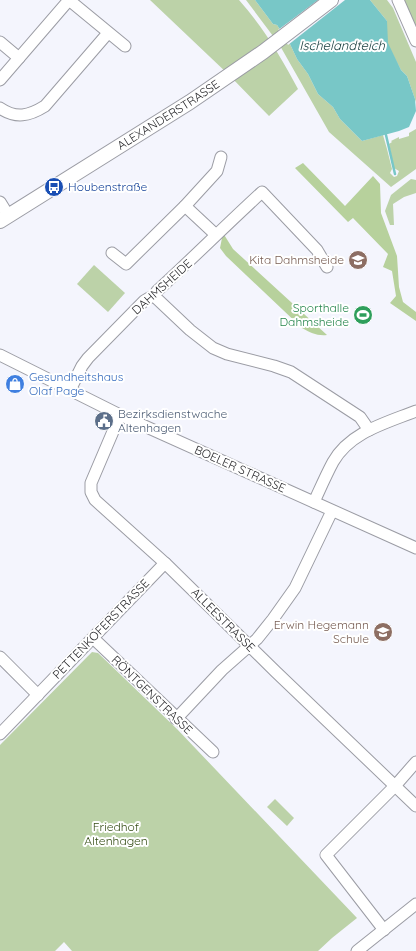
<svg xmlns="http://www.w3.org/2000/svg" width="416" height="951" viewBox="0 0 416 951" font-family="Quicksand,sans-serif">
	<style>
		.green { fill: #bcd2a8 }
		.forest { fill: #b7d19c }
		.water { fill: #78c7c7 }
		.pier { fill: #f4f5fd }
		.lines { fill: none; stroke-linecap: round; stroke-linejoin: round }
		.stream { stroke: #78c7c7; stroke-width: 2.5 }
		.minor-casing { stroke: #9b9ca4; stroke-width: 13 }
		.major-casing { stroke: #9b9ca4; stroke-width: 16 }
		.minor { stroke: #fff; stroke-width: 11 }
		.major { stroke: #fff; stroke-width: 14 }
		.labels { text-anchor: middle; stroke-width: 4; stroke-linejoin: round; paint-order: stroke }
		.street-label { font-size: 12px; fill: #2a2a2d; stroke: #fff }
		.transit-label { font-size: 12px; fill: #164399; stroke: #fff; text-anchor: start }
		.education-label { font-size: 12px; fill: #785e54; stroke: #fff; text-anchor: end }
		.leisure-label { font-size: 12px; fill: #27864d; stroke: #fff; text-anchor: end }
		.shop-label { font-size: 12px; fill: #366cbe; stroke: #fff; text-anchor: start }
		.service-label { font-size: 12px; fill: #4e5e75; stroke: #fff; text-anchor: start }
		.park-label { font-size: 12px; fill: #344c14; stroke: #fff }
		.water-label { font-size: 13px; font-style: italic; fill: #143a3b; stroke: #fff }
	</style>
	<rect width="100%" height="100%" fill="#f4f5fd"/>
	<!-- green -->
	<g class="green">
		<path d="M150 0H239C263 27 281 57 298 89L269 116 229 75Z"/>
		<path d="M246 0H255L273 24 277 25 290 44 297 59 308 74 318 94 333 107 340 119 362 141 383 135 387 149 392 169 390 173 394 177 397 176 399 171 394 168 389 144 392 142 391 141 399 137V139L409 136V133L416 129V169L391 187 329 132 279 44Z"/>
		<path d="M370 0H387L393 8 416 62V102L407 76 401 70 387 43V21Z"/>
		<path d="M404 0H416V29Z"/>
		<path d="M416 175V193L404 197 393 204 394 225H390L385 211 391 195 411 179 416 180Z"/>
		<path d="M94 265 125 293 108 312 77 284Z"/>
		<path d="M92 652 98 653 177 729 357 918 332 938 318 951H72L64 942 55 951H0V745Z"/>
		<path d="M275 799 294 818 287 826 267 807Z"/>
	</g>
	<!-- forest -->
	<g class="forest">
		<path d="M303 163 345 206 373 176 380 184 381 213 397 256 399 287 403 302 416 312V321L390 303 396 296 392 271 383 267 388 254 353 218 348 222 295 168Z"/>
		<path d="M223 233 233 249 327 335C317 336 311 333 302 328L226 256 220 248Z"/>
	</g>
	<!-- water -->
	<path class="water" d="M255 0H370L387 21 388 43 401 70 407 76 415 99 416 111 409 127 399 131 362 141 340 119 333 107 318 94 308 74 297 59 290 44 277 25 273 24Z"/>
	<!-- pier -->
	<path class="pier" d="M318 0H345L288 45 278 30Z"/>
	<g class="lines">
		<!-- stream -->
		<path class="stream" d="M386 135 395 174"/>
		<defs>
			<g id="minor">
				<path d="M69 0 125 46"/>
				<path d="M398 0 416 41"/>
				<path d="M0 42 19 58"/>
				<path d="M0 80 69 0"/>
				<path d="M0 108C16 119 29 116 45 106L108 33"/>
				<path d="M0 202 8 215"/>
				<path d="M215 234 185 206 217 171 221 157"/>
				<path d="M112 253 126 264 185 206"/>
				<path d="M154 296 190 330 213 348 227 354 274 366 291 372 360 417 369 430"/>
				<path d="M0 355 120 415 416 548"/>
				<path d="M70 390 82 366 88 358 144 301 149 298 154 296 157 291C193 258 227 224 262 192L317 250 327 267"/>
				<path d="M120 415 91 483V492L95 500 165 563 276 672 416 806"/>
				<path d="M314 502C320 489 326 475 333 462 350 432 386 423 416 411"/>
				<path d="M93 638 213 752"/>
				<path d="M0 657 38 695"/>
				<path d="M176 719 222 670 257 639 273 619 295 588 332 511"/>
				<path d="M0 734 165 563"/>
				<path d="M384 930 326 855 395 786 416 762"/>
				<path d="M357 951 416 904"/>
			</g>
			<g id="major">
				<path id="s1" d="M0 221 190 102 263 52 331 0"/>
			</g>
		</defs>
		<!-- minor casing -->
		<use href="#minor" class="minor-casing"/>
		<!-- major casing -->
		<use href="#major" class="major-casing"/>
		<!-- minor -->
		<use href="#minor" class="minor"/>
		<!-- major -->
		<use href="#major" class="major"/>
	</g>
	<!-- icons -->
	<defs>
		<symbol id="bus-disc" viewBox="-11 -11 22 22"><circle r="9.5" fill="#1a4fb4" stroke="#fff"/><path d="M-5-6H5V4H4V6H2V4H-2V6H-4V4H-5ZM-3.5-4V0h7V-4ZM-3.5 1.2v1.5H-2V1.2ZM2 1.2v1.5H3.5V1.2Z" fill="#fff"/></symbol>
		<symbol id="school-disc" viewBox="-11 -11 22 22"><circle r="9.5" fill="#8d6e63" stroke="#fff"/><path d="M0-5L7-2L0 1L-7-2ZM-4 1L0 2.5L4 1V4Q0 6-4 4Z" fill="#fff"/></symbol>
		<symbol id="stadium-disc" viewBox="-11 -11 22 22"><circle r="9.5" fill="#2e9e5b" stroke="#fff"/><path d="M0-5a6.5 5 0 1 0 0 10a6.5 5 0 1 0 0-10ZM-3.5-1.8h7v3.6h-7Z" fill="#fff"/></symbol>
		<symbol id="shop-disc" viewBox="-11 -11 22 22"><circle r="9.5" fill="#3f7fe0" stroke="#fff"/><path d="M-5-2.5h2.3a2.7 3.5 0 0 1 5.4 0H5L5.5 6h-11ZM-1.5-2.5h3a1.5 2.3 0 0 0-3 0Z" fill="#fff"/></symbol>
		<symbol id="civic-disc" viewBox="-11 -11 22 22"><circle r="9.5" fill="#5c6f8a" stroke="#fff"/><path d="M-.6-6.5H3V-4.5H.6V-3L4-1V1h2V6H-6V1h2V-1L-.6-3ZM-1.2 2.5V6h2.4V2.5Z" fill="#fff"/></symbol>
	</defs>
	<g fill-rule="evenodd">
		<use href="#bus-disc" x="43" y="176" width="22" height="22"/>
		<use href="#school-disc" x="347" y="249" width="22" height="22"/>
		<use href="#stadium-disc" x="352" y="304" width="22" height="22"/>
		<use href="#shop-disc" x="4" y="373" width="22" height="22"/>
		<use href="#civic-disc" x="93" y="410" width="22" height="22"/>
		<use href="#school-disc" x="372" y="621" width="22" height="22"/>
	</g>
	<g class="labels">
		<!-- street labels -->
		<g class="street-label">
			<text dy="4" stroke="none"><textPath href="#s1" startOffset="199">ALEXANDERSTRASSE</textPath></text>
			<text transform="translate(162 287) rotate(-42)" y="4">DAHMSHEIDE</text>
			<text transform="translate(240 469) rotate(24)" y="4">BOELER STRASSE</text>
			<text transform="translate(223 620) rotate(45)" y="4">ALLEESTRASSE</text>
			<text transform="translate(101 629) rotate(-46)" y="4">PETTENKOFERSTRASSE</text>
			<text transform="translate(152 695) rotate(44)" y="4">RÖNTGENSTRASSE</text>
		</g>
		<!-- transit labels -->
		<g class="transit-label">
			<text x="68" y="191">Houbenstraße</text>
		</g>
		<!-- education labels -->
		<g class="education-label">
			<text x="344" y="264">Kita Dahmsheide</text>
			<text x="369" y="629">Erwin Hegemann<tspan x="369" dy="14">Schule</tspan></text>
		</g>
		<!-- leisure labels -->
		<g class="leisure-label">
			<text x="349" y="312">Sporthalle<tspan x="349" dy="14">Dahmsheide</tspan></text>
		</g>
		<!-- shop labels -->
		<g class="shop-label">
			<text x="29" y="381">Gesundheitshaus<tspan x="29" dy="14">Olaf Page</tspan></text>
		</g>
		<!-- service labels -->
		<g class="service-label">
			<text x="118" y="418">Bezirksdienstwache<tspan x="118" dy="14">Altenhagen</tspan></text>
		</g>
		<!-- park labels -->
		<g class="park-label">
			<text x="116" y="831">Friedhof<tspan x="116" dy="14">Altenhagen</tspan></text>
		</g>
		<!-- water labels -->
		<g class="water-label">
			<text x="342" y="50">Ischelandteich</text>
		</g>
	</g>
</svg>
